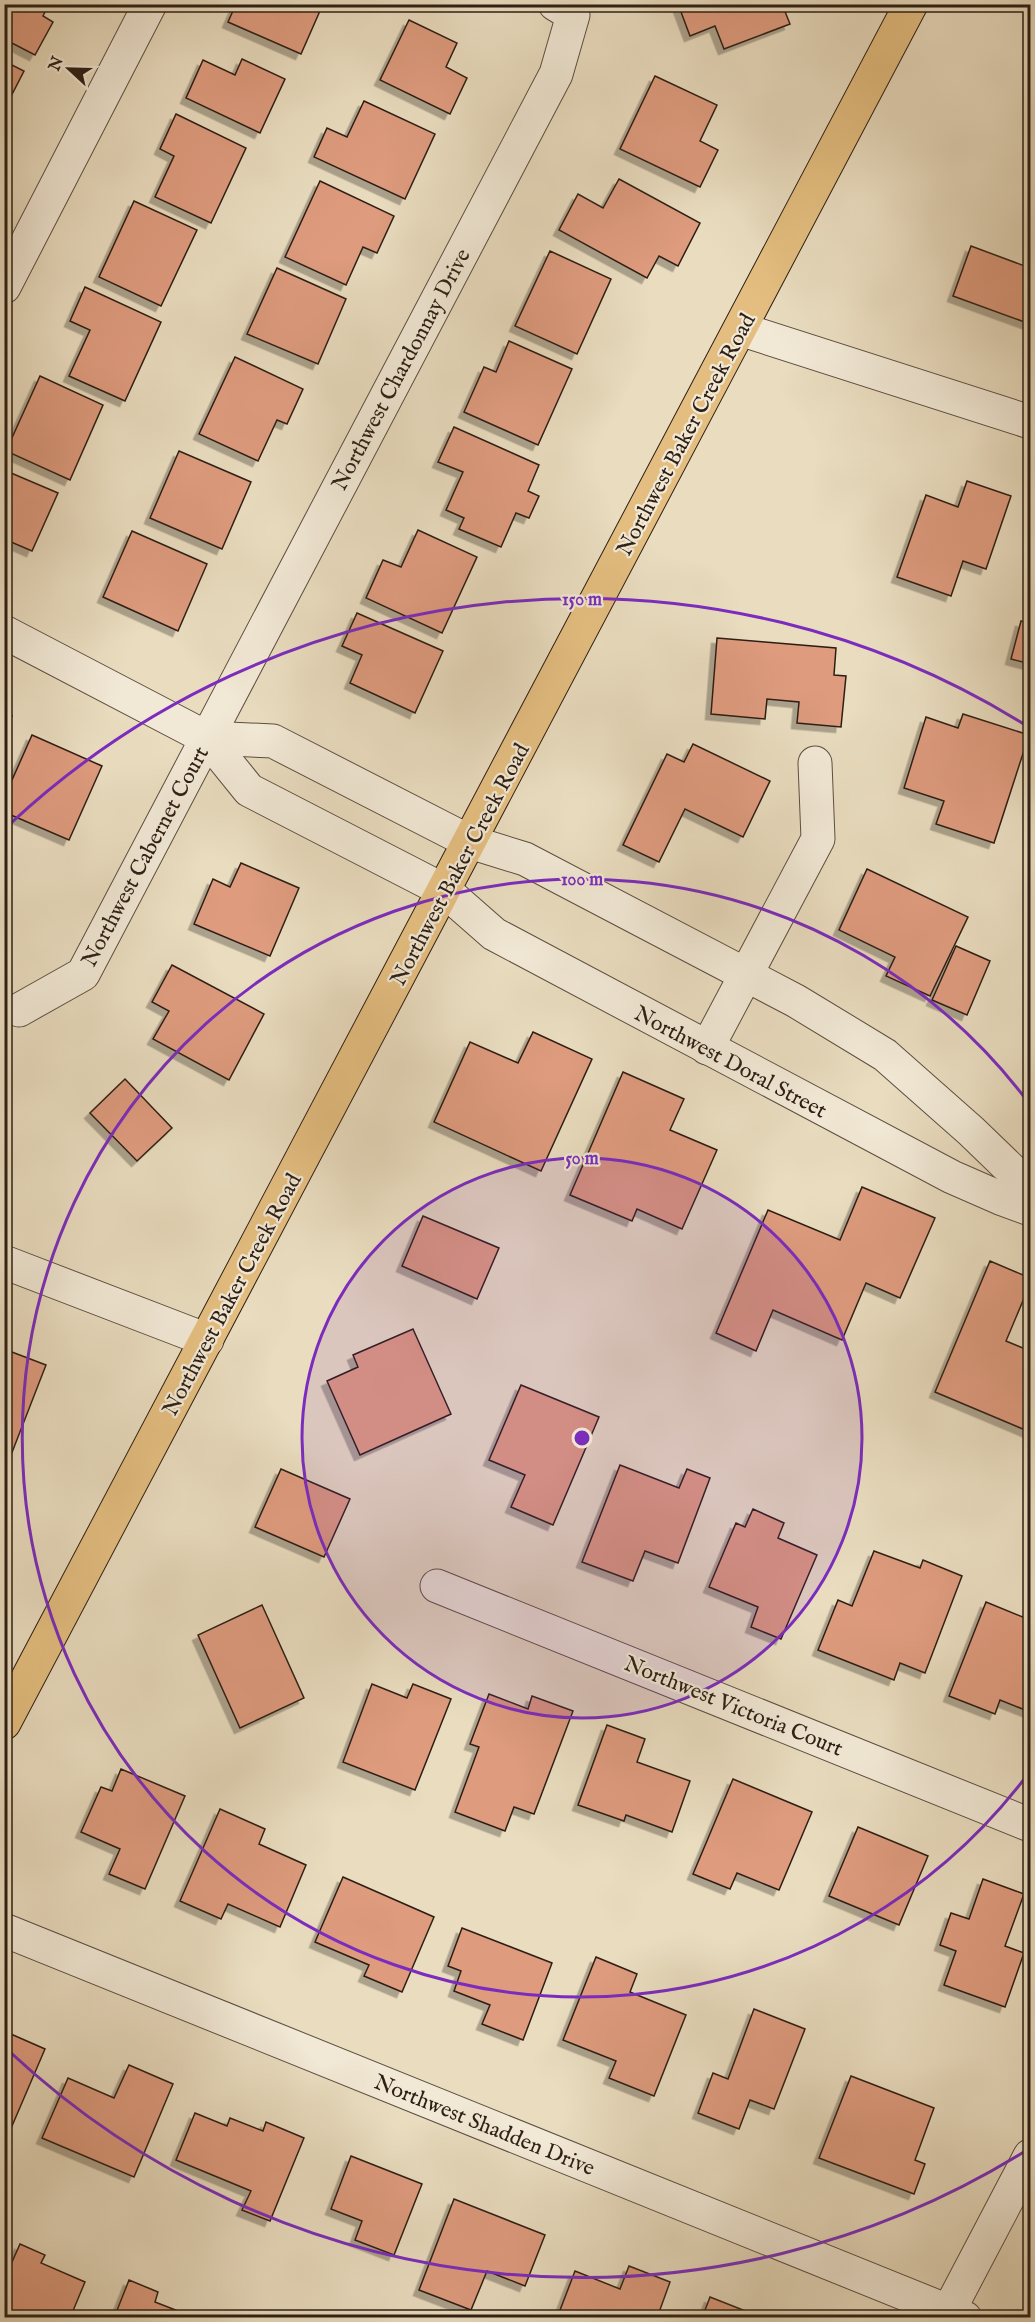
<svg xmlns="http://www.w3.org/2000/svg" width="1035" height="2322" viewBox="0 0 1035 2322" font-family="'IM FELL English',serif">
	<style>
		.building { fill: #de9b7e; stroke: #2d1f15; stroke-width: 1.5; filter: url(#shadow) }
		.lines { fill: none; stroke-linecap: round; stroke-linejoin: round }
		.minor-casing { stroke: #5c4e40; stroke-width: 35 }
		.major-casing { stroke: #2d1f15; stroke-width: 35 }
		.minor { stroke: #f1e8d5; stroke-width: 33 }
		.major { stroke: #e4be80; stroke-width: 33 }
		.ring { fill: none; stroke: #7b2cbf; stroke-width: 3 }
		.labels { text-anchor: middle; stroke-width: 4.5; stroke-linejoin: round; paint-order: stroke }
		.street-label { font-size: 22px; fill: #2d1f15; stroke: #f1e8d5 }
		.centre { fill: #7b2cbf; stroke: #f1e8d5; stroke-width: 3 }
		.ring-label { font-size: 18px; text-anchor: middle; font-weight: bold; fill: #7b2cbf; stroke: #f1e8d5; stroke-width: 4.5; stroke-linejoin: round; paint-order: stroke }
	</style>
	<defs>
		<filter id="shadow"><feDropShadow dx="-5.5" dy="5.5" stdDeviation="0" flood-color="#0004"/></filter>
	</defs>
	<rect width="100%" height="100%" fill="#e9dcbf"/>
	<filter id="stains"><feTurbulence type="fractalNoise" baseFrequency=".00333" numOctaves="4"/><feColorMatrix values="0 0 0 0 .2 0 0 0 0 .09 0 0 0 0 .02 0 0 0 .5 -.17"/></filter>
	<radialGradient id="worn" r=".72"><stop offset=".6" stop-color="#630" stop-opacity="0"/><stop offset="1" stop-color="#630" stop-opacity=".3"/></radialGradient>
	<!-- building -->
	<g class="building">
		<path d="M4 4H49L43 16 53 22 35 55 4 39Z"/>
		<path d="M236 4H323L301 54 228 22Z"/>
		<path d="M678 4H782L790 24 724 49 715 26 690 36Z"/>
		<path d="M409 20 457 43 446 67 467 78 450 114 380 80Z"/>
		<path d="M242 59 285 79 260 133 186 98 203 60 235 75Z"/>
		<path d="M4 61 24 71 4 110Z"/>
		<path d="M655 76 717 105 700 141 718 150 700 187 620 149Z"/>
		<path d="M364 101 435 134 405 199 314 157 327 128 347 137Z"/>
		<path d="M176 114 246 148 211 223 155 197 174 156 160 149Z"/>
		<path d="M619 179 700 223 678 266 659 256 647 278 559 230 578 194 603 208Z"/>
		<path d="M320 181 394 216 377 253 363 247 346 285 285 257Z"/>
		<path d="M134 201 197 230 161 306 99 277Z"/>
		<path d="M971 246 1030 268V324L953 296Z"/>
		<path d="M550 251 611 279 577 354 515 326Z"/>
		<path d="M277 268 346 299 318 364 247 334Z"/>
		<path d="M85 287 161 322 125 401 69 376 90 330 70 321Z"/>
		<path d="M509 341 572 369 538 445 464 412 484 367 496 372Z"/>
		<path d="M235 357 303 389 287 424 277 420 258 461 199 434Z"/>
		<path d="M40 376 103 405 70 480 6 451Z"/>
		<path d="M454 427 539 465 528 491 539 496 529 518 516 513 501 547 459 529 464 518 446 510 463 472 438 462Z"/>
		<path d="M179 451 251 482 222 549 150 518Z"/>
		<path d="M4 470 58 493 32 551 4 539Z"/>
		<path d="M967 481 1011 496 986 569 963 561 951 596 897 577 926 495 958 507Z"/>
		<path d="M418 530 477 557 442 633 366 598 383 560 401 567Z"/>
		<path d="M132 531 207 564 178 631 103 597Z"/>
		<path d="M357 613 443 651 415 713 350 683 362 655 342 646Z"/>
		<path d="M1021 621 1030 623V664L1011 659Z"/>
		<path d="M717 638 836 648 834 675 846 676 841 727 797 723 799 702 767 699 765 719 711 714Z"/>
		<path d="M4 712 12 716 4 732Z"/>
		<path d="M963 714 1029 735 994 843 936 824 944 801 904 788 926 717 958 728Z"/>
		<path d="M32 735 102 766 69 840 4 812V798Z"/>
		<path d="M693 744 770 781 743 837 685 809 659 862 623 845 667 754 684 762Z"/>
		<path d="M241 863 299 888 270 956 194 924 213 879 230 887Z"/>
		<path d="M867 869 968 917 930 996 886 976 895 957 839 930Z"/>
		<path d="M956 946 990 961 967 1015 932 1000Z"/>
		<path d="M172 965 264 1014 229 1080 153 1039 169 1011 152 1002Z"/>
		<path d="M533 1032 592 1059 541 1171 434 1122 470 1042 518 1063Z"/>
		<path d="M623 1072 684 1099 670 1130 717 1150 682 1229 637 1209 632 1221 570 1195Z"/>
		<path d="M125 1079 172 1128 137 1161 90 1113Z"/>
		<path d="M862 1187 935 1218 900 1298 866 1283 842 1340 773 1310 756 1351 716 1333 768 1210 840 1240Z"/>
		<path d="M423 1216 499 1248 477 1299 402 1266Z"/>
		<path d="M990 1261 1030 1278V1284L1006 1341 1030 1351V1432L935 1392Z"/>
		<path d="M413 1329 451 1414 360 1455 327 1381 358 1367 353 1355Z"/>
		<path d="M4 1349 46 1365 4 1473Z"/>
		<path d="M521 1385 599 1417 553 1525 511 1507 525 1475 489 1460Z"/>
		<path d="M620 1465 679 1488 687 1469 710 1478 678 1563 645 1551 633 1581 582 1562Z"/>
		<path d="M281 1469 350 1499 324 1557 255 1527Z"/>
		<path d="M753 1509 784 1523 778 1538 817 1555 781 1639 751 1627 758 1607 709 1587 736 1523 745 1527Z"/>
		<path d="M874 1551 920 1568 923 1560 962 1576 925 1673 900 1663 894 1680 818 1650 838 1600 852 1606Z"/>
		<path d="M986 1602 1030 1620V1712L1000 1700 995 1714 949 1696Z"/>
		<path d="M262 1605 304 1698 240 1728 198 1635Z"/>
		<path d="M372 1684 407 1698 413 1684 451 1699 415 1790 343 1762Z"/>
		<path d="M489 1694 528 1709 532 1696 573 1711 534 1814 514 1807 505 1831 455 1812 479 1747 470 1744Z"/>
		<path d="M607 1725 645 1739 637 1762 690 1781 672 1832 626 1815 624 1821 578 1805Z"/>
		<path d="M121 1769 185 1796 145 1889 109 1874 120 1849 81 1832 101 1787 112 1791Z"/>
		<path d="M733 1779 812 1812 779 1890 737 1873 730 1889 693 1874Z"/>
		<path d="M220 1809 265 1829 259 1844 306 1865 280 1927 228 1904 221 1919 180 1901Z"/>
		<path d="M858 1827 928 1856 899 1925 829 1896Z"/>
		<path d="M343 1877 434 1917 402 1992 364 1976 369 1965 315 1942Z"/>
		<path d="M983 1879 1024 1894 1005 1946 1024 1953 1005 2007 944 1985 956 1951 940 1945 951 1913 969 1919Z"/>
		<path d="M462 1928 552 1963 523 2040 482 2024 490 2005 454 1991 461 1971 448 1966Z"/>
		<path d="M596 1957 637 1974 630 1992 686 2015 654 2096 609 2078 616 2061 563 2040Z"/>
		<path d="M754 2009 805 2029 774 2109 750 2100 739 2129 698 2113 713 2073 728 2079Z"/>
		<path d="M4 2031 45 2049 6 2140 4 2139Z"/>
		<path d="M129 2065 173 2084 134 2177 42 2138 68 2078 114 2098Z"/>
		<path d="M851 2076 934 2108 915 2160 925 2164 914 2194 819 2158Z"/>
		<path d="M195 2113 227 2126 230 2118 263 2131 266 2122 304 2138 270 2221 242 2210 251 2191 176 2160Z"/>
		<path d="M351 2156 422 2184 394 2255 355 2240 362 2221 331 2209Z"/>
		<path d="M454 2199 545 2235 525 2286 487 2271 471 2310 419 2290Z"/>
		<path d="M20 2244 45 2255 41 2263 85 2282 70 2318H13L4 2314V2280Z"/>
		<path d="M629 2266 670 2282 657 2318H557L575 2271 620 2289Z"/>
		<path d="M129 2280 158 2292 155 2302 196 2318H114Z"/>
		<path d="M710 2297 748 2312 746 2318H702Z"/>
	</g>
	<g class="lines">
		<defs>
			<g id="minor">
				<path d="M4 287 150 4"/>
				<path d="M740 329 1030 422"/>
				<path d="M4 632 207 738 249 790 445 891 494 934 952 1177 1000 1198 1030 1209"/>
				<path d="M207 738 273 741 470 842 525 859 796 1001 885 1055 971 1131 1030 1188"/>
				<path d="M19 1010 83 974 556 74 573 15 555 4"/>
				<path d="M707 1048 818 839 815 763"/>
				<path d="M4 1262 207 1340"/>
				<path d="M437 1586 1030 1825"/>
				<path d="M4 1930 965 2318"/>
				<path d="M945 2318 1030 2156"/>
			</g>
			<path id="major" d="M4 1723 911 4"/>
		</defs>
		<!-- minor casing -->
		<use href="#minor" class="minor-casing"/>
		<!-- major casing -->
		<use href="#major" class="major-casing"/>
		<!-- minor -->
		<use href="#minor" class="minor"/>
		<!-- major -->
		<use href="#major" class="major"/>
	</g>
	<!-- distance rings -->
	<circle cx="582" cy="1438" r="280" fill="#7b2cbf" fill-opacity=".12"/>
	<g class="ring">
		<circle cx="582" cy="1438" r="280"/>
		<path d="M1028 1774A559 559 0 1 1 1028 1102"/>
		<path d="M1027 2150A839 839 0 0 1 10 2052M10 824A839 839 0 0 1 1027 726"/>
	</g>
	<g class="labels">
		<!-- street labels -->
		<g class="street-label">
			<text transform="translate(400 369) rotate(-62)" y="8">Northwest Chardonnay Drive</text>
			<text transform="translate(685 434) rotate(-62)" y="8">Northwest Baker Creek Road</text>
			<text transform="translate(144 856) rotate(-62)" y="8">Northwest Cabernet Court</text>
			<text transform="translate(459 864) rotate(-62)" y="8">Northwest Baker Creek Road</text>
			<text transform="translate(731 1061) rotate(28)" y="8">Northwest Doral Street</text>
			<text transform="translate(231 1294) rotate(-62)" y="8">Northwest Baker Creek Road</text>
			<text transform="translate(734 1705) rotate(22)" y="8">Northwest Victoria Court</text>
			<text transform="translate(485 2124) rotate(22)" y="8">Northwest Shadden Drive</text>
		</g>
	</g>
	<circle cx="582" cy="1438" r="9" class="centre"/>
	<g class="ring-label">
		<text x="582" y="605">150 m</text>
		<text x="582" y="885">100 m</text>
		<text x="582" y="1164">50 m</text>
	</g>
	<!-- margin -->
	<rect width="1035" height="2322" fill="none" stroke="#e9dcbf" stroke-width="24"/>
	<rect x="6" y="6" width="1023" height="2310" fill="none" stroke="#2d1f15" stroke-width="3"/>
	<rect x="12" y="12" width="1011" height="2298" fill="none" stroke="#2d1f15" stroke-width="1.5"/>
	<!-- north arrow -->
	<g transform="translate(69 69) rotate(292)" stroke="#f1e8d5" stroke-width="4.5" paint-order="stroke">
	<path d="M0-4.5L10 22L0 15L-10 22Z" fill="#2d1f15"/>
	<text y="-9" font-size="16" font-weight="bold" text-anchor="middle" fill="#2d1f15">N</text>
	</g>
	<rect width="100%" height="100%" filter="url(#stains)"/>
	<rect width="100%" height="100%" fill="url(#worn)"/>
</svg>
